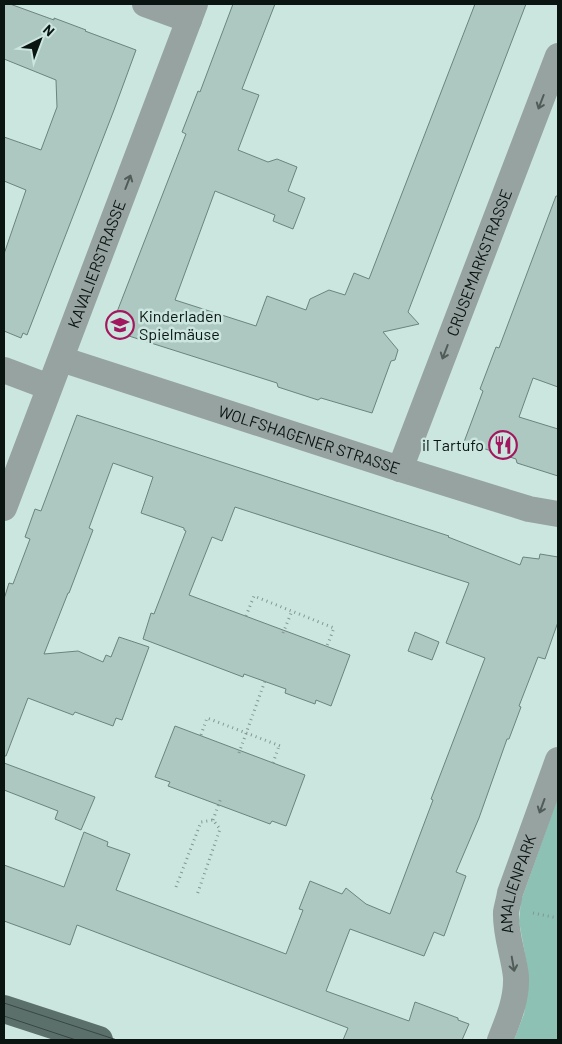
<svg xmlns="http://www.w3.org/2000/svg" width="562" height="1044" viewBox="0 0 562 1044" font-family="Barlow,sans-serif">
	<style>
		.green { fill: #8cc1b3 }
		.building { fill: #adc8c0; stroke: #6b847d }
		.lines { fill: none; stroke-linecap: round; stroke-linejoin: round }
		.path { stroke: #829791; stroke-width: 3; stroke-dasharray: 1 4; stroke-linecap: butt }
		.minor { stroke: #97a3a0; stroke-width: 26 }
		.major { stroke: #5c706b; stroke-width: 28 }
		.tram { stroke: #394743; stroke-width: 1 }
		.oneway { stroke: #505c58 }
		.labels { text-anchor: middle; stroke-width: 5; stroke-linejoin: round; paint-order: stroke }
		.street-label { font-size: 16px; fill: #0a1411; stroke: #cbe6df }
		.poi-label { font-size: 16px; fill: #0a1411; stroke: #cbe6df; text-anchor: start }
	</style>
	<rect width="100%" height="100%" fill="#cbe6df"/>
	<!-- green -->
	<path class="green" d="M558 797V1040H514L524 1014 528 985 527 965 519 921 521 901Z"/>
	<!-- building -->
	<g class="building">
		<path d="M4 4H10L54 20V18L86 30 85 31 136 50 114 110 27 335 23 333 21 338 4 331V254L26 190 4 181V137L41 150 57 107 56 80 4 59Z"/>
		<path d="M233 4H275L242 89 259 95 238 150 268 162 277 159 297 167 288 191 305 198 293 229 273 221 275 215 215 191 175 300 256 326 267 296 306 310 310 299 329 290 345 295 354 273 369 279 475 4H526L408 312 419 324 383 332 398 350 395 360 391 361 372 413 321 398 318 400 278 387 277 383 110 330 186 134 182 132 198 91 200 92Z"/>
		<path d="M556 196H558V387L533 378 519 417 558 429V476L517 463 516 459 464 442 483 391 480 389 485 376 496 347 499 348Z"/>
		<path d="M77 415 449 536 448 537 520 565 523 557 539 559 540 554 558 557V622L545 659 538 657 519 706 521 707 509 739H507L479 818 456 872 466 876 444 936 434 932 424 956 350 929 326 991 409 1021 415 1002 458 1018V1020L469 1024 462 1040H343L348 1028 77 925 70 945 4 921V865L64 887 84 832 108 842 107 846 130 854 116 890 286 954 303 910 299 909 310 881 342 894 346 888 366 904 390 914 433 800 431 799 485 658 446 643 469 583 235 507 222 541 212 537 189 595 350 655 331 706 316 700 315 704 285 693 286 689 244 674 243 677 143 639 151 613 154 614 186 531 184 530V528L141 513 153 477 113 463 89 528 93 530 69 593H68L44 654 78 651 103 662 106 655 111 657 119 637 149 647 122 720 116 718 113 726 75 712 73 715 28 698 6 756H4V599L9 583 13 584 30 539 25 537 35 509 41 511Z"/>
		<path d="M415 632 439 642 432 660 408 651Z"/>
		<path d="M175 726 305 775 286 826 272 821 270 824 168 786 170 782 155 777Z"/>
		<path d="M4 763 95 797 81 830 55 819 58 811 4 790Z"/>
	</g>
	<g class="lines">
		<!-- path -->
		<g class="path">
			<path d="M246 616 254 596 334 628 327 646"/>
			<path d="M283 633 292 611"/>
			<path d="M201 735 207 718 283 747"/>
			<path d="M239 753 266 678"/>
			<path d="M273 763 279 746"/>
			<path d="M213 820 221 798"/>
			<path d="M176 887 201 822 213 820 220 829 197 895"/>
			<path d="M533 913 558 918"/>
		</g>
		<!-- minor -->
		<g class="minor">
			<path d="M145 4 189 20"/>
			<path id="s1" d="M61 359 400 469 529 509 558 514"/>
			<path d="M4 370 49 387"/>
			<path id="s2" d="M400 469 558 56"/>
			<path id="s3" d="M4 508 195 4"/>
			<path id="s4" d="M500 1040C508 1020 517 999 516 977 514 956 505 934 506 912 507 906 509 900 510 893L558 760"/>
		</g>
		<!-- major -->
		<path class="major" d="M4 1009 99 1040"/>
		<!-- tram -->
		<g class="tram">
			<path d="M4 1003 117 1040"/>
			<path d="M4 1016 76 1040"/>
		</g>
	</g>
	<!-- one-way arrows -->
	<defs><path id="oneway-shaft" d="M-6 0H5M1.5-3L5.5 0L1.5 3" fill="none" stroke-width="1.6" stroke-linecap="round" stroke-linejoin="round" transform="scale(1.25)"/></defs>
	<g class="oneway">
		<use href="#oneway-shaft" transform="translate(541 102) rotate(111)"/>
		<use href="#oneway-shaft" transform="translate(128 182) rotate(-69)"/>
		<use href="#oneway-shaft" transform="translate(445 352) rotate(111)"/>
		<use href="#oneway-shaft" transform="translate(542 806) rotate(110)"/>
		<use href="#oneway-shaft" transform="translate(513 964) rotate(80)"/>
	</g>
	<!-- icons -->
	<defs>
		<symbol id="school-ring" viewBox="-11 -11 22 22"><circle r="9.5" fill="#cbe6df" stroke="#a3175f" stroke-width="1.5"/><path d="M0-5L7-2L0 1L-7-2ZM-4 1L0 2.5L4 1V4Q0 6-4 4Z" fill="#a3175f"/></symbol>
		<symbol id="restaurant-ring" viewBox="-11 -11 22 22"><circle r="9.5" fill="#cbe6df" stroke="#a3175f" stroke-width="1.5"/><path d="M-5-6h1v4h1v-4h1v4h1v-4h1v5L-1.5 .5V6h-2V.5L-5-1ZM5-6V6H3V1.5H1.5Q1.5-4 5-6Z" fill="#a3175f"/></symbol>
	</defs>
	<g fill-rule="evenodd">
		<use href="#school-ring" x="104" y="309" width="32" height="32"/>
		<use href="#restaurant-ring" x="487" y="429" width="32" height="32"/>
	</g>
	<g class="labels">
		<!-- street labels -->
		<g class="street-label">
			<text dy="6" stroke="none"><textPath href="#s2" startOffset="221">CRUSEMARKSTRASSE</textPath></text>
			<text dy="6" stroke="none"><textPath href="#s3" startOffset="261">KAVALIERSTRASSE</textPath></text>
			<text dy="6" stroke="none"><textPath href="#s1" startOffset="261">WOLFSHAGENER STRASSE</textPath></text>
			<text dy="6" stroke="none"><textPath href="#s4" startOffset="161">AMALIENPARK</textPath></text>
		</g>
		<!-- poi labels -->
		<g class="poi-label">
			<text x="139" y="322">Kinderladen<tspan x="139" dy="18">Spielmäuse</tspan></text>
			<text x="484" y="451" text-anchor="end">il Tartufo</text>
		</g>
	</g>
	<!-- border -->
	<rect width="562" height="1044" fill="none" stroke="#0a1411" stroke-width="10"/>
	<!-- north arrow -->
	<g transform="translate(40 40) rotate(42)" stroke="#cbe6df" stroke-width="4" paint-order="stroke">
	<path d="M0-4L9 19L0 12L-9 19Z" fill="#0a1411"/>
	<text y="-8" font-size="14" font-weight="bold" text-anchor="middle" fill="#0a1411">N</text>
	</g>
</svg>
